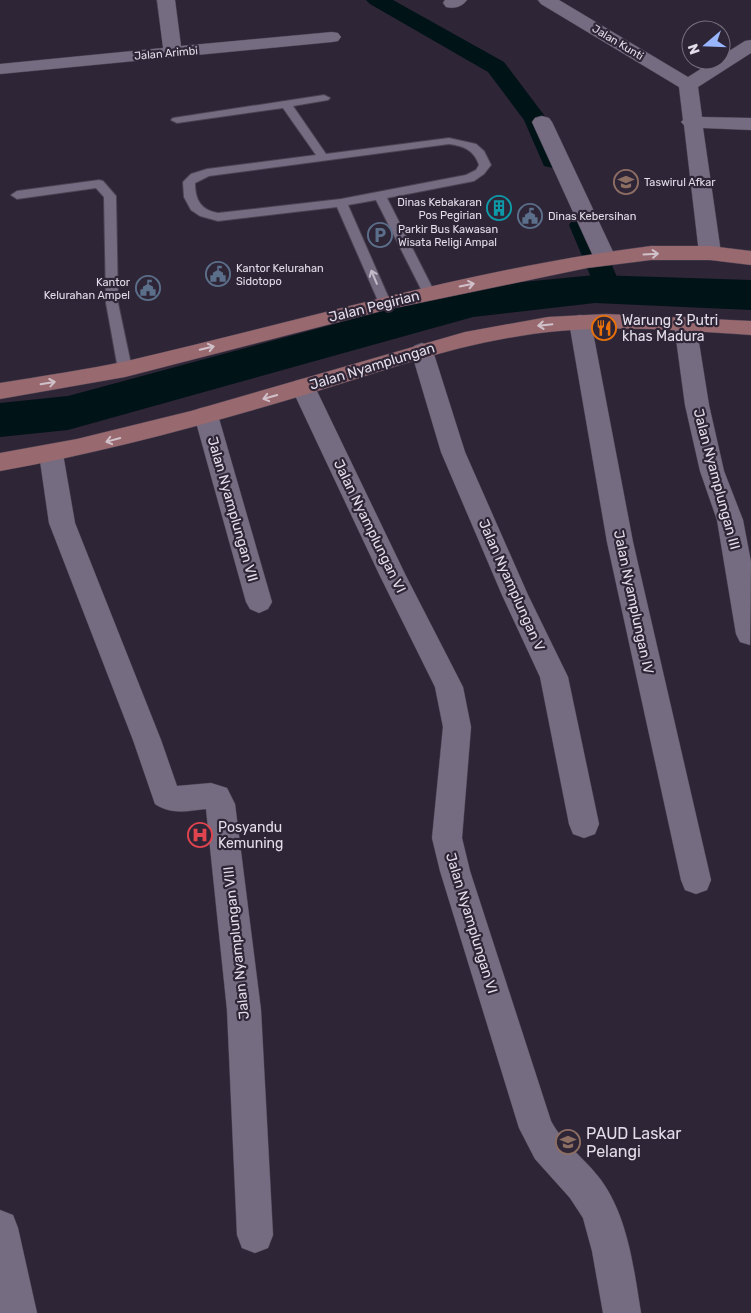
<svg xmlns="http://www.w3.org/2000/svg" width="751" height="1313" viewBox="0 0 751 1313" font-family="Rubik,sans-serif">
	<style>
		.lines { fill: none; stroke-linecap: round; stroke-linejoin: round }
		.canal { fill: #001316; fill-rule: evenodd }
		.river { fill: #001316; fill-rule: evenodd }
		.service-casing { stroke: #4b4353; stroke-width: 2 }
		.minor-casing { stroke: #4b4353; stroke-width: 1 }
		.secondary-casing { stroke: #4b4353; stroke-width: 1 }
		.service { fill: #766c81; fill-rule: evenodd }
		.minor { fill: #766c81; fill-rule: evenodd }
		.secondary { fill: #98696f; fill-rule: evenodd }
		.oneway { stroke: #d0c0ca }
		.oneway2 { stroke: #c2bbca }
		.labels { text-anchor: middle; stroke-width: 4.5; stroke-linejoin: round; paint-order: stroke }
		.far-street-label { font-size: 11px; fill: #e3dde9; stroke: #2e2537 }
		.far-poi-label { font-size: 11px; fill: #e3dde9; stroke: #2e2537; text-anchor: start }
		.street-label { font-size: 14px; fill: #e3dde9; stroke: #2e2537 }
		.poi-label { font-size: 14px; fill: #e3dde9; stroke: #2e2537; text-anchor: start }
		.near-poi-label { font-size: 16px; fill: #e3dde9; stroke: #2e2537; text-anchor: start }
	</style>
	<rect width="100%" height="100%" fill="#2e2537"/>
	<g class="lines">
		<!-- canal -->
		<g class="canal">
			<path d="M366 0H393L504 62 547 119 565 161 562 166 553 168 544 166 524 120 488 72 370 4Z"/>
			<path d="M582 217 591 219 595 225 622 289 618 295 609 298 600 295 596 289 569 225 573 219Z"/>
		</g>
		<!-- river -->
		<path class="river" d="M595 275 751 280V310L595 303 473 317 68 430 0 437V403L68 396 472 287Z"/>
		<defs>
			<g id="service">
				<path d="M324 95 330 98 328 100 293 106 326 154 449 138 476 144 484 151 491 165 484 174 474 181 387 198 435 293 434 296H424L423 293 376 200 348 205 391 303 385 307 379 303 337 207 218 221 200 216 191 210 184 197 183 182 191 174 207 169 316 155 283 108 177 123 171 120 173 118ZM449 144C464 146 474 150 479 165L476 170 466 175 341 199 218 213C201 210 195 200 195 183L209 176Z"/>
				<path d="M99 180 103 181 116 196 118 303 132 369 130 372H120L118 369 106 303 104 197 96 188 17 199 11 195 17 191Z"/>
			</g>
			<g id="minor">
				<path d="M157 0H175L181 46 332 32 338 33 341 37 338 41 332 42 0 74V64L163 48Z"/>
				<path d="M445 0H467C462 7 454 9 446 7L443 3Z"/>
				<path d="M538 0H559L688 77 715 60H721V56L745 41 751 40V53L698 87 702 117 751 118V130L703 128 721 253 717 258 710 260 703 258 699 253 684 125 681 122 683 120 679 87 541 4Z"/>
				<path d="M542 116 549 118 552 122 616 258 613 263 605 265 597 263 594 258 532 122 535 118Z"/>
				<path d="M580 315 588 317 591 322 633 542 711 880 707 890 696 894 685 890 681 880 607 542 569 322 572 317Z"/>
				<path d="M685 317 693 319 696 324 709 405 724 471 743 520 751 562 750 645 740 642 736 634 717 520 700 471 685 405 674 324 677 319Z"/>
				<path d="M422 343 430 346 433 351 465 452 528 595 568 677 599 824 595 834 584 838 573 834 569 824 540 677 502 595 441 452 411 351 414 346Z"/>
				<path d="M303 379 311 381 315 387 405 574 463 687 471 727 462 838 470 871 551 1121C563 1144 586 1159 601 1180 628 1217 634 1270 641 1313H603L592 1251 583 1218 570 1198 535 1159 519 1128 440 871 432 838 443 727 435 687 379 574 291 387 295 381Z"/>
				<path d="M206 407 214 409 218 415 272 602 268 609 259 613 250 609 246 602 194 415 198 409Z"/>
				<path d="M51 445 60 448 63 454 75 523 161 740 177 786 211 783 227 788 235 804 261 1010 273 1235 268 1248 255 1253 242 1248 237 1235 227 1010 206 809C187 811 171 815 155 804L133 740 49 523 39 454 42 448Z"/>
				<path d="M0 1210 13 1215 18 1228 37 1313H0Z"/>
			</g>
			<g id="secondary">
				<path d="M651 246H710L751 251V265L710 260H651L587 268 385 310 125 377 0 399V383C42 376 85 370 127 361 301 321 473 268 651 246Z"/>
				<path d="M606 314 751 321V335C674 330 596 323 520 336 448 347 380 372 311 393 208 424 105 452 0 471V453L77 439 191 411 465 332 548 317Z"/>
			</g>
		</defs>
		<!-- service casing -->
		<use href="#service" class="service-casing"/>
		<!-- minor casing -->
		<use href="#minor" class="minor-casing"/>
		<!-- secondary casing -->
		<use href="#secondary" class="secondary-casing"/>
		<!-- service -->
		<use href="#service" class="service"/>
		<!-- minor -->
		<use href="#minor" class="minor"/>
		<!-- secondary -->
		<use href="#secondary" class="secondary"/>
	</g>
	<!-- one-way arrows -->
	<defs><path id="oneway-shaft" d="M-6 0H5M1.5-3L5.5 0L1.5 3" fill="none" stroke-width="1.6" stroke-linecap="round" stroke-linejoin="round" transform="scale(1.25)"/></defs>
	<g class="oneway">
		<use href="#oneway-shaft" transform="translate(651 254) rotate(-3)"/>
		<use href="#oneway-shaft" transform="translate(467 285) rotate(-12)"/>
		<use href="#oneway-shaft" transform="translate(545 325) rotate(174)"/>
		<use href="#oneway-shaft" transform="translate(207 348) rotate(-14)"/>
		<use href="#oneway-shaft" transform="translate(48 383) rotate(-9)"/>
		<use href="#oneway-shaft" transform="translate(270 397) rotate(164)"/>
		<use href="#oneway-shaft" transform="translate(113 440) rotate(165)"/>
	</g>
	<use class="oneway2" href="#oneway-shaft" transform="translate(374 277) rotate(-113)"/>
	<!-- icons -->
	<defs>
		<symbol id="university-ring" viewBox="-11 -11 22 22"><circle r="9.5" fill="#2e2537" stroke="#8d6e63" stroke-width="1.5"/><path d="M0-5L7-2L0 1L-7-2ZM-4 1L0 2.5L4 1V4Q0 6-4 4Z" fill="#8d6e63"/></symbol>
		<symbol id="building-ring" viewBox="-11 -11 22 22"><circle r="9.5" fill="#2e2537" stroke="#0f9aa8" stroke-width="1.5"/><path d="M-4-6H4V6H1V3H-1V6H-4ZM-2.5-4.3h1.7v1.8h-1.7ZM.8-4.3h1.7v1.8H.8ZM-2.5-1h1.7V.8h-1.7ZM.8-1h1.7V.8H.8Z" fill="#0f9aa8"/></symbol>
		<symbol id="civic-ring" viewBox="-11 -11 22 22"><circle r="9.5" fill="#2e2537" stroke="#5c6f8a" stroke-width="1.5"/><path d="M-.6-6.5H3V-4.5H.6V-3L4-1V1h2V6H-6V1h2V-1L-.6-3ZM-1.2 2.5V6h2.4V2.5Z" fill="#5c6f8a"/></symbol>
		<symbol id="parking-ring" viewBox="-11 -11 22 22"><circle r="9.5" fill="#2e2537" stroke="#5c6f8a" stroke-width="1.5"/><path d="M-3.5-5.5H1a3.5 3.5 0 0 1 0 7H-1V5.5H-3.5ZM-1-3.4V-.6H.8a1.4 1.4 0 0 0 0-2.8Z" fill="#5c6f8a"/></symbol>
		<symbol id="restaurant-ring" viewBox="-11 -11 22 22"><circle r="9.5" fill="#2e2537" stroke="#e8710a" stroke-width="1.5"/><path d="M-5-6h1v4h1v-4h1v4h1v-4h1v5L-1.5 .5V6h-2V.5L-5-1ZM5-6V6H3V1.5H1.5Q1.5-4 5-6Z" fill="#e8710a"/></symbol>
		<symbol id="hospital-ring" viewBox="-11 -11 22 22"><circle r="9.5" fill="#2e2537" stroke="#e0444e" stroke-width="1.5"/><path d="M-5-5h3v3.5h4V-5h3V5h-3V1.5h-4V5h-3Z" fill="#e0444e"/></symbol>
		<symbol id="school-ring" viewBox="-11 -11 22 22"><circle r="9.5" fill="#2e2537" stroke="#8d6e63" stroke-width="1.5"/><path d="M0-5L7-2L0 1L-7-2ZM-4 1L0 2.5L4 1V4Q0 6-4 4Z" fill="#8d6e63"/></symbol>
	</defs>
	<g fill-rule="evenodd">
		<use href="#university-ring" x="612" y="168" width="28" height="28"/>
		<use href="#building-ring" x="485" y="194" width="28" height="28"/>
		<use href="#civic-ring" x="516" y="202" width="28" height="28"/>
		<use href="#parking-ring" x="366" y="221" width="28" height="28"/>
		<use href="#civic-ring" x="204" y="260" width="28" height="28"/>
		<use href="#civic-ring" x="134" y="274" width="28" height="28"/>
		<use href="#restaurant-ring" x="590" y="314" width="28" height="28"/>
		<use href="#hospital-ring" x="186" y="821" width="28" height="28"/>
		<use href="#school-ring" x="554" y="1128" width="28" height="28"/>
	</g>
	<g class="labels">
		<!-- far-street labels -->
		<g class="far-street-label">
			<text transform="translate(618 42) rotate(31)" y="4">Jalan Kunti</text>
			<text transform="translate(166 53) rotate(-5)" y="4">Jalan Arimbi</text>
		</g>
		<!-- far-poi labels -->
		<g class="far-poi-label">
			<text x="644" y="186">Taswirul Afkar</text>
			<text x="482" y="206" text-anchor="end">Dinas Kebakaran<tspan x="482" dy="13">Pos Pegirian</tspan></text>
			<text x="548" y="220">Dinas Kebersihan</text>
			<text x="398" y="233">Parkir Bus Kawasan<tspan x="398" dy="13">Wisata Religi Ampal</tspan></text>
			<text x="236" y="272">Kantor Kelurahan<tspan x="236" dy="13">Sidotopo</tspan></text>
			<text x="130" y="286" text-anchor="end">Kantor<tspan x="130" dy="13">Kelurahan Ampel</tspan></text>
		</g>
		<!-- street labels -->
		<g class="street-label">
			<text transform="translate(374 306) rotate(-14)" y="5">Jalan Pegirian</text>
			<text transform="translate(372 366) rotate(-17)" y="5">Jalan Nyamplungan</text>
			<text transform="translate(717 479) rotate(75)" y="5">Jalan Nyamplungan III</text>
			<text transform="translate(233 509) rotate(74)" y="5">Jalan Nyamplungan VII</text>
			<text transform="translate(370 526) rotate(64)" y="5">Jalan Nyamplungan VI</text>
			<text transform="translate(512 585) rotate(66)" y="5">Jalan Nyamplungan V</text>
			<text transform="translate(634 602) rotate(78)" y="5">Jalan Nyamplungan IV</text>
			<text transform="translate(472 923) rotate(73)" y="5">Jalan Nyamplungan VI</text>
			<text transform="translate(236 943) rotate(-96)" y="5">Jalan Nyamplungan VIII</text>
		</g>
		<!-- poi labels -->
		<g class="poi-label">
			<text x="622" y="325">Warung 3 Putri<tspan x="622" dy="16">khas Madura</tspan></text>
			<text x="218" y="832">Posyandu<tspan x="218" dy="16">Kemuning</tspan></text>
		</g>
		<!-- near-poi labels -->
		<g class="near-poi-label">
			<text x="586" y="1139">PAUD Laskar<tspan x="586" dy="18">Pelangi</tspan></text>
		</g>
	</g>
	<!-- north arrow -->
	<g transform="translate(706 45) rotate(251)"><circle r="24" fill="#2e2537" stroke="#766f7e"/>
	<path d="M0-4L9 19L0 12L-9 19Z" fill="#98b5fd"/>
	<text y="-8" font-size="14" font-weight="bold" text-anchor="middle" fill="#e3dde9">N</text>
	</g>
</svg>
